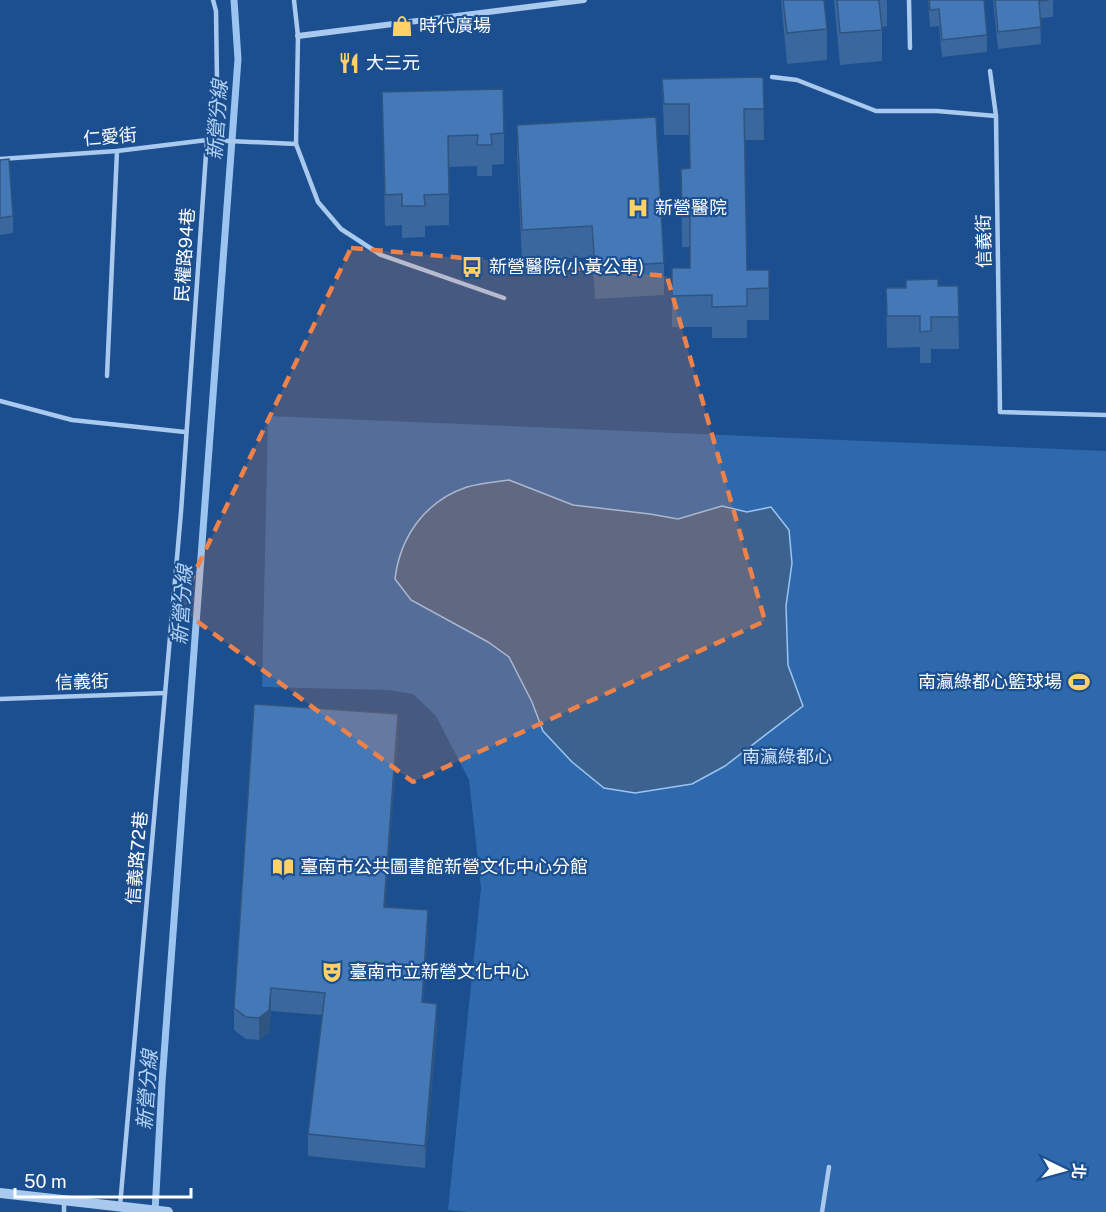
<svg xmlns="http://www.w3.org/2000/svg" width="1106" height="1212" viewBox="0 0 1106 1212" font-family="'Public Sans','Noto Sans TC',sans-serif">
	<style>
		.green { fill: #2e69ad }
		.water { fill: #3c6290; stroke: #9cc4f0; stroke-width: 1.5 }
		.lines { fill: none; stroke-linecap: round; stroke-linejoin: round }
		.stream { stroke: #9cc4f0; stroke-width: 7 }
		.service { stroke: #a9c9ee; stroke-width: 4.5 }
		.minor { stroke: #a9c9ee; stroke-width: 6 }
		.tertiary { stroke: #a9c9ee; stroke-width: 10 }
		.wall { fill: #3a679d }
		.shaded-wall { fill: #305480 }
		.building { fill: #4478b7; stroke: #305480; stroke-width: 1.5 }
		.marked { fill: #ee8249; fill-opacity: 0.2; stroke: #ee8249; stroke-width: 4.5; stroke-dasharray: 12 8; stroke-linejoin: round }
		.labels { text-anchor: middle; stroke-width: 4.5; stroke-linejoin: round; paint-order: stroke }
		.poi-label { font-size: 18px; fill: #fff; stroke: #1b4f8f; text-anchor: start }
		.street-label { font-size: 18px; fill: #fff; stroke: #1b4f8f }
		.park-label { font-size: 18px; fill: #cfe3fa; stroke: #1b4f8f }
		.water-label { font-size: 20px; font-style: italic; fill: #b5d3f5; stroke: #1b4f8f }
	</style>
	<rect width="100%" height="100%" fill="#1b4f8f"/>
	<!-- green -->
	<path class="green" d="M268 416 1106 451V1212H469L448 1210 481 888 469 780 436 716 413 694 388 690 262 687Z"/>
	<!-- water -->
	<path class="water" d="M509 480 573 505 650 514 678 519 722 506 747 512 771 507 789 530 792 563 786 606 788 665 803 706 725 766 692 784 635 793 604 788 572 762 543 731 532 702 509 657 488 642 411 600 395 579C400 537 425 501 467 487 480 483 495 482 509 480Z"/>
	<g class="lines">
		<!-- stream -->
		<path class="stream" d="M155 1212 162 1082 238 59 234 0"/>
		<!-- service -->
		<g class="service">
			<path d="M294 0 298 36 296 144 318 202 341 229 381 255 504 298"/>
			<path d="M909 0 910 48"/>
			<path d="M990 71 996 116 1000 412 1106 415"/>
			<path d="M772 77 797 80 876 111H937L996 116"/>
			<path d="M0 159 117 151 207 140 296 144"/>
			<path d="M107 376 117 151"/>
			<path d="M0 401 72 420 185 432"/>
			<path d="M0 699 165 693"/>
			<path d="M120 1206 181 512 207 140 217 81 216 11 213 0"/>
			<path d="M64 1212V1200"/>
			<path d="M822 1212 829 1167"/>
		</g>
		<!-- minor -->
		<path class="minor" d="M298 36 584 0"/>
		<!-- tertiary -->
		<path class="tertiary" d="M0 1193 168 1212"/>
	</g>
	<!-- wall -->
	<g class="wall">
		<path d="M781 0H824L827 29V60L787 64Z"/>
		<path d="M834 0H887V26L882 27V61L840 65Z"/>
		<path d="M928 0H984L987 35V52L942 57 939 26 930 27Z"/>
		<path d="M993 0H1053V17L1040 18 1041 44 998 49Z"/>
		<path d="M763 77 764 140H745L747 270H769V320H747V338H712V327H672V268H690V247H682L681 169 690 168 689 135H664L662 79Z"/>
		<path d="M382 92 504 133V164L492 165V176H477V166L449 167V225L425 226V237L402 238V225L385 226Z"/>
		<path d="M517 125 664 263V295L595 299 592 257 522 261 517 156Z"/>
		<path d="M0 160 13 216V233L0 235Z"/>
		<path d="M938 286H958L959 349H931V363H920V347L887 348 886 288Z"/>
		<path d="M398 736 385 907 428 933 423 1003 437 1026 425 1168 308 1156V1134L322 1015 271 1011 269 1032 259 1040 246 1039 234 1030V1008Z"/>
	</g>
	<!-- shaded-wall -->
	<g class="shaded-wall">
		<path d="M398 714V736L384 929V907Z"/>
		<path d="M428 910V933L422 1024V1002Z"/>
		<path d="M271 988V1011L269 1032 259 1040V1018Z"/>
		<path d="M437 1004V1026L425 1168V1146Z"/>
	</g>
	<!-- building -->
	<g class="building">
		<path d="M783 0H824L827 29 787 33Z"/>
		<path d="M837 0H879L882 30 840 33Z"/>
		<path d="M929 0H984L987 35 942 40 939 9 930 10Z"/>
		<path d="M995 0H1049L1039 1 1041 27 998 32Z"/>
		<path d="M763 77 764 109H744L747 270H769V288L747 289V306L712 307V295L672 296V268H690V216H682L681 169 690 168 689 104H664L662 79Z"/>
		<path d="M503 89 504 133 491 134 492 145H477L478 135 448 136 449 194 424 195 425 206H402V194L385 195 382 92Z"/>
		<path d="M656 117 664 263 595 267 592 226 522 230 517 125Z"/>
		<path d="M9 159 13 216 0 218V160Z"/>
		<path d="M938 279V286H958L959 317H931V331L920 332V316H887L886 288H906V280Z"/>
		<path d="M254 704 398 714 384 907 428 910 422 1002 437 1004 425 1146 308 1134 325 993 271 988 269 1010 259 1018 246 1017 234 1008Z"/>
	</g>
	<!-- marked area -->
	<path class="marked" d="M351 248 667 276 765 621 413 782 178 607Z"/>
	<!-- icons -->
	<defs>
		<symbol id="shop-bare" viewBox="-9 -9 18 18"><path d="M-5-2.5h2.3a2.7 3.5 0 0 1 5.4 0H5L5.5 6h-11ZM-1.5-2.5h3a1.5 2.3 0 0 0-3 0Z" fill="#ffd166" stroke="#1b4f8f" stroke-width="2.5" paint-order="stroke"/></symbol>
		<symbol id="restaurant-bare" viewBox="-9 -9 18 18"><path d="M-5-6h1v4h1v-4h1v4h1v-4h1v5L-1.5 .5V6h-2V.5L-5-1ZM5-6V6H3V1.5H1.5Q1.5-4 5-6Z" fill="#ffd166" stroke="#1b4f8f" stroke-width="2.5" paint-order="stroke"/></symbol>
		<symbol id="hospital-bare" viewBox="-9 -9 18 18"><path d="M-5-5h3v3.5h4V-5h3V5h-3V1.5h-4V5h-3Z" fill="#ffd166" stroke="#1b4f8f" stroke-width="2.5" paint-order="stroke"/></symbol>
		<symbol id="bus-bare" viewBox="-9 -9 18 18"><path d="M-5-6H5V4H4V6H2V4H-2V6H-4V4H-5ZM-3.5-4V0h7V-4ZM-3.5 1.2v1.5H-2V1.2ZM2 1.2v1.5H3.5V1.2Z" fill="#ffd166" stroke="#1b4f8f" stroke-width="2.5" paint-order="stroke"/></symbol>
		<symbol id="stadium-bare" viewBox="-9 -9 18 18"><path d="M0-5a6.5 5 0 1 0 0 10a6.5 5 0 1 0 0-10ZM-3.5-1.8h7v3.6h-7Z" fill="#ffd166" stroke="#1b4f8f" stroke-width="2.5" paint-order="stroke"/></symbol>
		<symbol id="library-bare" viewBox="-9 -9 18 18"><path d="M-6-4Q-3-5.5-.7-3.5V5Q-3 3-6 4ZM6-4Q3-5.5 .7-3.5V5Q3 3 6 4Z" fill="#ffd166" stroke="#1b4f8f" stroke-width="2.5" paint-order="stroke"/></symbol>
		<symbol id="theatre-bare" viewBox="-9 -9 18 18"><path d="M-5-5.5Q0-4 5-5.5V0Q5 5 0 6Q-5 5-5 0ZM-3.3-2.5H-1v1.5H-3.3ZM1-2.5H3.3v1.5H1ZM-2.8 1Q0 5.5 2.8 1Z" fill="#ffd166" stroke="#1b4f8f" stroke-width="2.5" paint-order="stroke"/></symbol>
	</defs>
	<g fill-rule="evenodd">
		<use href="#shop-bare" x="387" y="11" width="30" height="30"/>
		<use href="#restaurant-bare" x="334" y="48" width="30" height="30"/>
		<use href="#hospital-bare" x="623" y="193" width="30" height="30"/>
		<use href="#bus-bare" x="457" y="252" width="30" height="30"/>
		<use href="#stadium-bare" x="1064" y="667" width="30" height="30"/>
		<use href="#library-bare" x="268" y="852" width="30" height="30"/>
		<use href="#theatre-bare" x="317" y="957" width="30" height="30"/>
	</g>
	<g class="labels">
		<!-- poi labels -->
		<g class="poi-label">
			<text x="419" y="32">時代廣場</text>
			<text x="366" y="69">大三元</text>
			<text x="655" y="214">新營醫院</text>
			<text x="489" y="273">新營醫院(小黃公車)</text>
			<text x="1062" y="688" text-anchor="end">南瀛綠都心籃球場</text>
			<text x="300" y="873">臺南市公共圖書館新營文化中心分館</text>
			<text x="349" y="978">臺南市立新營文化中心</text>
		</g>
		<!-- street labels -->
		<g class="street-label">
			<text transform="translate(110 137) rotate(-5)" y="6">仁愛街</text>
			<text transform="translate(984 241) rotate(-91)" y="6">信義街</text>
			<text transform="translate(185 255) rotate(-86)" y="6">民權路94巷</text>
			<text transform="translate(82 682) rotate(-2)" y="6">信義街</text>
			<text transform="translate(137 858) rotate(-85)" y="6">信義路72巷</text>
		</g>
		<!-- park labels -->
		<g class="park-label">
			<text x="787" y="763">南瀛綠都心</text>
		</g>
		<!-- water labels -->
		<g class="water-label">
			<text transform="translate(217 120) rotate(-86)" y="7">新營分線</text>
			<text transform="translate(182 605) rotate(-86)" y="7">新營分線</text>
			<text transform="translate(147 1090) rotate(-86)" y="7">新營分線</text>
		</g>
	</g>
	<!-- north arrow -->
	<g transform="translate(1064 1170) rotate(95)" stroke="#1b4f8f" stroke-width="4.5" paint-order="stroke">
	<path d="M0-4.5L10 22L0 15L-10 22Z" fill="#ffffff"/>
	<text y="-9" font-size="16" font-weight="bold" text-anchor="middle" fill="#ffffff">北</text>
	</g>
	<!-- scale -->
	<path d="M15 1188v9h176v-9" fill="none" stroke="#ffffff" stroke-width="3"/>
	<text x="24" y="1188" font-size="18" fill="#ffffff" stroke="#1b4f8f" stroke-width="4.5" paint-order="stroke">50 m</text>
</svg>
